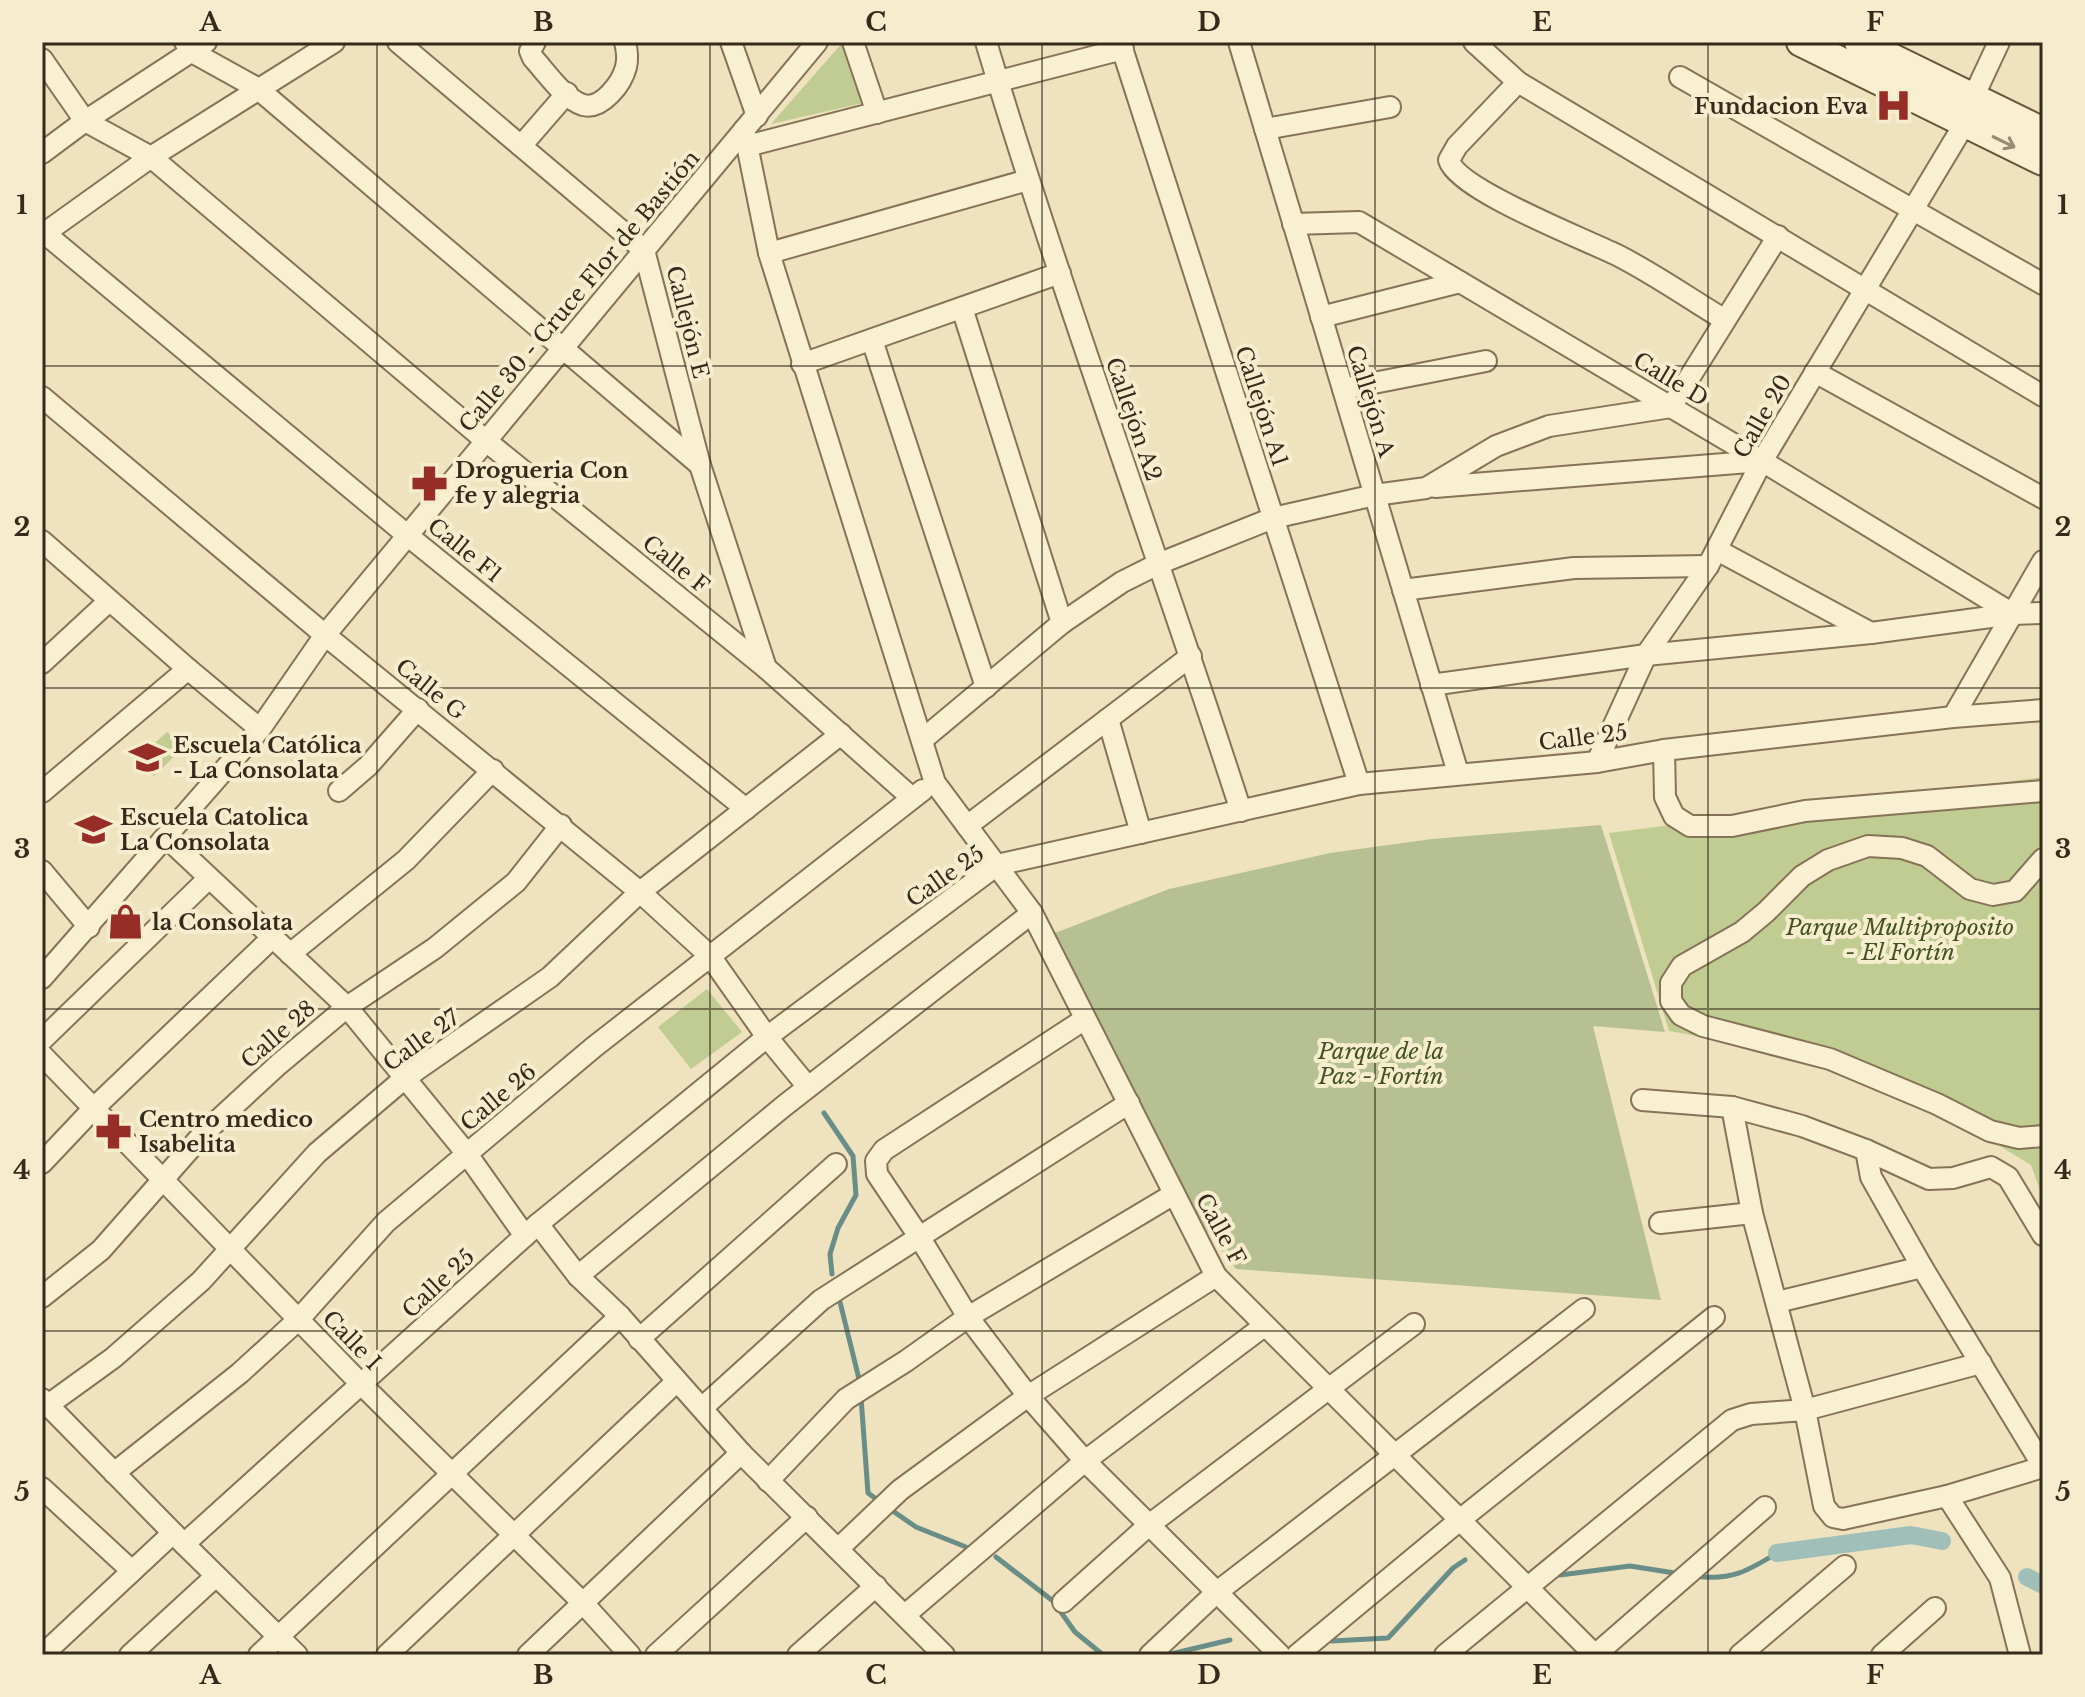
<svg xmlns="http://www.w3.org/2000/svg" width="2085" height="1697" viewBox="0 0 2085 1697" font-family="'Libre Baskerville',serif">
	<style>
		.green { fill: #c1cc92 }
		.cemetery { fill: #b7c092 }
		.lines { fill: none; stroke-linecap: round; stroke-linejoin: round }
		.stream { stroke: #698d87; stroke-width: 5 }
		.canal { stroke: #a1bfb9; stroke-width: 18 }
		.street-casing { stroke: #867357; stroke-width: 24 }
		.secondary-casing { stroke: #68543a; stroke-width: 32 }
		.street { stroke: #f9f0d1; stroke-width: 20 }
		.secondary { stroke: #f9f0d1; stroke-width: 28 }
		.oneway { stroke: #978d76 }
		.grid { fill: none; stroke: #352a1b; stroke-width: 2; stroke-opacity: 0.55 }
		.labels { text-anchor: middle; stroke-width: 8; stroke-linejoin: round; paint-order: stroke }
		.poi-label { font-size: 22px; font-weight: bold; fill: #352a1b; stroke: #f5edcd; text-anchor: start }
		.street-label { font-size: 22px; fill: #352a1b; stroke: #f5edcd }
		.park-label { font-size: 22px; font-style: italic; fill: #425222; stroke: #f5edcd }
		.neatline { fill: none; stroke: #352a1b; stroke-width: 3 }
		.grid-label { font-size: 26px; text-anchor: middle; font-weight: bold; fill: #352a1b }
	</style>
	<rect width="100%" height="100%" fill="#eee3be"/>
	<!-- green -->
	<g class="green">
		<path d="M843 42H846L863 103 771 124Z"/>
		<path d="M167 732 183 748 154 776 137 759Z"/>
		<path d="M2043 777V1199L2031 1165 1952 1117 1877 1083 1753 1046 1669 1031 1609 833Z"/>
		<path d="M707 989 742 1032 691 1069 658 1027Z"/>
	</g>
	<!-- cemetery -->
	<path class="cemetery" d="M1601 825 1665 1032 1593 1026 1661 1300 1236 1269 1205 1228 1106 1044 1055 933 1169 889 1330 853 1432 839Z"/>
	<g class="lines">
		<!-- stream -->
		<g class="stream">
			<path d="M824 1113 853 1156 856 1195 838 1228 830 1254 832 1274"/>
			<path d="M840 1302 860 1383"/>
			<path d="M861 1397 868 1493 879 1501"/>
			<path d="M890 1509 916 1527 966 1547"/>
			<path d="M996 1557 1053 1601 1075 1632 1102 1654"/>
			<path d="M1560 1575 1630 1566 1681 1574"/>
			<path d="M1695 1576C1731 1581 1748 1571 1777 1553"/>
			<path d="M1332 1641 1388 1638 1453 1568 1465 1560"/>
			<path d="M1171 1654 1230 1640"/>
		</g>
		<!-- canal -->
		<g class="canal">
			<path d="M1777 1553 1911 1535 1942 1541"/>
			<path d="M2027 1577 2043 1585"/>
		</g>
		<defs>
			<g id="street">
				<path d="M185 42 192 52 257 88 700 465"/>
				<path d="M398 42 644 250 700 465 766 668"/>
				<path d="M535 42 530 51 533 58C546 72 564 99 583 105 602 110 622 83 626 67 628 59 627 50 625 42"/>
				<path d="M731 42 757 116"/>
				<path d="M853 42 877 113"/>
				<path d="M986 42C1064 301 1158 554 1241 811"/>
				<path d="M1120 42 1359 784"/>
				<path d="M1239 42 1458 773"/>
				<path d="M1474 42 1518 82 2043 396"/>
				<path d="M42 59 85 121 151 157 485 440 766 668 911 797"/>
				<path d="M1680 77 2043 284"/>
				<path d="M1518 82 1457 146 1449 160C1457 190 1587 240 1619 256 1656 275 1690 299 1725 320"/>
				<path d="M1978 87 1999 42"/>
				<path d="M1265 129 1390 107"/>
				<path d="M744 130 769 253 935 783 1032 913 1216 1276 1595 1655"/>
				<path d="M521 146 567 93"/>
				<path d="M747 146 1123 49"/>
				<path d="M42 153 85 121 206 42"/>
				<path d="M1293 224 1359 222 1762 461 2013 614"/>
				<path d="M42 231 407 535 746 809"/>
				<path d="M42 235 151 157 334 42"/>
				<path d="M769 253 1028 180"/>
				<path d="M962 308 1062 623"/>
				<path d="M1321 317 1460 282"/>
				<path d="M872 340 986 687"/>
				<path d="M802 364 1060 273"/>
				<path d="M1815 372 2043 498"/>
				<path d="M1343 389 1486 361"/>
				<path d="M42 397 325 635 640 892 710 956 767 1037 808 1087"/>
				<path d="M1435 487 1762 461"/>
				<path d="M42 541 188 669 260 729"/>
				<path d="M1717 550 1871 633"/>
				<path d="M1403 590 1574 568 1708 566"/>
				<path d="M42 663 109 601"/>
				<path d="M1431 685 1646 655 1871 633 2013 614 2043 613"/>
				<path d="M1953 717 2043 561"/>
				<path d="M1108 719 1141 833"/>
				<path d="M922 740 1062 623 1122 582 1158 564 1273 518 1375 495 1426 488 1496 446 1549 426 1671 407 1778 236"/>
				<path d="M1664 750 1665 797 1674 816 1690 826H1732L1805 811 2043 791"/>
				<path d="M1597 762 1646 655 1708 566 1762 461 1965 123 1969 110"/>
				<path d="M339 791 368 766 418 709"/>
				<path d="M42 792 188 669"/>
				<path d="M967 826 1191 656"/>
				<path d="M167 838 347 1007 467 1154 525 1236"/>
				<path d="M2043 859 2015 891 1993 895 1970 889 1927 856 1902 848 1868 846 1828 860 1802 876 1766 912 1742 932 1682 966 1671 983V1001L1681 1015 1703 1026 1830 1059 1937 1104 1990 1131 2019 1138 2043 1136"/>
				<path d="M42 871 89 927"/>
				<path d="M290 954 406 860 493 770"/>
				<path d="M42 978 260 729 325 635 817 42"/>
				<path d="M1085 1019 884 1150 876 1161 877 1174 920 1238 968 1317 1028 1396 1085 1461 1280 1655"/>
				<path d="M42 1040 209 878"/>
				<path d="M42 1055 362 1385 583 1603 630 1655"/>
				<path d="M1642 1100 1732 1107 1802 1126 1866 1150 1929 1179 1953 1178 1991 1167 2008 1177 2043 1235"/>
				<path d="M1732 1107 1752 1213 1805 1410 1981 1363"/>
				<path d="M1866 1150 1871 1177 1922 1267 2043 1466"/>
				<path d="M42 1163 94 1108 272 938"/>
				<path d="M1660 1223 1752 1213"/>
				<path d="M538 1224 578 1276 620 1316 741 1453 944 1655"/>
				<path d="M578 1276 784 1106 1032 913"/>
				<path d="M42 1297 101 1250 203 1134 279 1064 347 1007 435 948 516 882 561 825"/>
				<path d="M1777 1302 1922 1267"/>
				<path d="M639 1339 836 1164"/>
				<path d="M42 1399 184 1544 297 1655"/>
				<path d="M48 1405 113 1358 201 1281 317 1153 405 1078 550 977 640 892 841 734"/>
				<path d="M702 1408 821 1300 1129 1103"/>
				<path d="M114 1473 240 1373 299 1319 386 1222 594 1047 923 790"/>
				<path d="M768 1481 846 1399 906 1361 968 1317 1174 1194"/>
				<path d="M42 1488 132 1571"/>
				<path d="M1947 1496 2000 1578 2020 1655"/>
				<path d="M184 1544 538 1224 767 1037 997 865 1359 784 1597 762 1664 750 1953 717 2043 710"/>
				<path d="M838 1549 900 1490 1028 1396 1216 1276"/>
				<path d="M1063 1602 1149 1525 1414 1324"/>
				<path d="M905 1615 1085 1461 1264 1326"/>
				<path d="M46 1655 52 1646 173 1533"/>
				<path d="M130 1655 216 1576"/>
				<path d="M259 1655 620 1316"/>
				<path d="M387 1655 676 1382"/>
				<path d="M528 1655 741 1453"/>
				<path d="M656 1655 807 1517"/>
				<path d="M798 1655 876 1586"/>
				<path d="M1150 1655 1217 1592 1584 1309"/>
				<path d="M1297 1655 1461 1519 1714 1317"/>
				<path d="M1445 1655 1732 1420 1751 1414 1805 1410 1824 1506 1833 1517 1843 1519 1947 1496 2043 1467"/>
				<path d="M1595 1655 1765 1507"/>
				<path d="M1740 1655 1845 1566"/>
				<path d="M1882 1655 1935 1608"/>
			</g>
			<g id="secondary">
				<path d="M1801 42 2043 161"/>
				<path d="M1859 42 2043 132"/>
			</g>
		</defs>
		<!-- street casing -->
		<use href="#street" class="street-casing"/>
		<!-- secondary casing -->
		<use href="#secondary" class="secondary-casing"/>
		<!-- street -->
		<use href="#street" class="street"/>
		<!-- secondary -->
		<use href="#secondary" class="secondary"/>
	</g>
	<!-- one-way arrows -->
	<defs><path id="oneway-shaft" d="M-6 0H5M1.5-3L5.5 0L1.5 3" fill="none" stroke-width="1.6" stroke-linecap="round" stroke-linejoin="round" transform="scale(2)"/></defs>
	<use class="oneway" href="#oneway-shaft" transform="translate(2004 142) rotate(26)"/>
	<!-- grid -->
	<path class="grid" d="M377 42V1655M710 42V1655M1042 42V1655M1375 42V1655M1708 42V1655M42 366H2043M42 688H2043M42 1009H2043M42 1331H2043"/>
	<!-- icons -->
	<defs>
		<symbol id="hospital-bare" viewBox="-9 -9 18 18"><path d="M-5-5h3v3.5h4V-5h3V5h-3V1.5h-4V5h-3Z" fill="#962d26" stroke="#f5edcd" stroke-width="2.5" paint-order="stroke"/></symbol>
		<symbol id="pharmacy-bare" viewBox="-9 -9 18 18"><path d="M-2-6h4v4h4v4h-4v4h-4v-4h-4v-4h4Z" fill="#962d26" stroke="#f5edcd" stroke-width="2.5" paint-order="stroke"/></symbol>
		<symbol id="school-bare" viewBox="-9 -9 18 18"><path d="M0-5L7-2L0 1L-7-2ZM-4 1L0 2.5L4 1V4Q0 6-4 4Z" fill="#962d26" stroke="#f5edcd" stroke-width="2.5" paint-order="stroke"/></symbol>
		<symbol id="shop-bare" viewBox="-9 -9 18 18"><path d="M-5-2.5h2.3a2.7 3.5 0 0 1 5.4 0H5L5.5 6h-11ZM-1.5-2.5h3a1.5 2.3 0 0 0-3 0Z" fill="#962d26" stroke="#f5edcd" stroke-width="2.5" paint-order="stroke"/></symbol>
	</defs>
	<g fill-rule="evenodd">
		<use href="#hospital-bare" x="1868" y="80" width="51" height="51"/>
		<use href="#pharmacy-bare" x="404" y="458" width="51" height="51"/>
		<use href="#school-bare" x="122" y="732" width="51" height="51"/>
		<use href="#school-bare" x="68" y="804" width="51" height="51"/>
		<use href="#shop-bare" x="100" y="896" width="51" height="51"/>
		<use href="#pharmacy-bare" x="88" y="1106" width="51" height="51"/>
	</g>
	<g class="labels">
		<!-- poi labels -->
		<g class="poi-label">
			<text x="1868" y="114" text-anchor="end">Fundacion Eva</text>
			<text x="455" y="478">Drogueria Con<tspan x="455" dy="25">fe y alegria</tspan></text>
			<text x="173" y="753">Escuela Católica<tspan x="173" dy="25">- La Consolata</tspan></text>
			<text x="120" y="825">Escuela Catolica<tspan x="120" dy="25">La Consolata</tspan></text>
			<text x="152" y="930">la Consolata</text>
			<text x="139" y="1127">Centro medico<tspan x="139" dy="25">Isabelita</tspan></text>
		</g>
		<!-- street labels -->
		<g class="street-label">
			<text transform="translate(579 291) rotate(-50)" y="8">Calle 30 - Cruce Flor de Bastión</text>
			<text transform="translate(688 322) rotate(76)" y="8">Callejón E</text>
			<text transform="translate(1671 379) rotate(31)" y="8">Calle D</text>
			<text transform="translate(1371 401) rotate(73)" y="8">Callejón A</text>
			<text transform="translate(1262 406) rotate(72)" y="8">Callejón A1</text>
			<text transform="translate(1762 416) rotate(-60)" y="8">Calle 20</text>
			<text transform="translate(1134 419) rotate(71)" y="8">Callejón A2</text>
			<text transform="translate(465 550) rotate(39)" y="8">Calle F1</text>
			<text transform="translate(676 564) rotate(39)" y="8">Calle F</text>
			<text transform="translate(431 689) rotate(39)" y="8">Calle G</text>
			<text transform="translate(1583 737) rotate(-7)" y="8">Calle 25</text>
			<text transform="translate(945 876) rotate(-35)" y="8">Calle 25</text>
			<text transform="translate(278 1034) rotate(-41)" y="8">Calle 28</text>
			<text transform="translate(421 1040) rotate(-36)" y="8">Calle 27</text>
			<text transform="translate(498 1097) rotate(-40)" y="8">Calle 26</text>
			<text transform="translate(1221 1229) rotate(61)" y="8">Calle F</text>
			<text transform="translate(438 1283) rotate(-43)" y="8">Calle 25</text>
			<text transform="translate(352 1340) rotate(46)" y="8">Calle I</text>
		</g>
		<!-- park labels -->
		<g class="park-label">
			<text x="1900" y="935">Parque Multiproposito<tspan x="1900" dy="25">- El Fortín</tspan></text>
			<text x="1381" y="1059">Parque de la<tspan x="1381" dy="25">Paz - Fortín</tspan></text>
		</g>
	</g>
	<!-- border -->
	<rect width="2085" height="1697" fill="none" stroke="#f5edcd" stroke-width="88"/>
	<rect x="44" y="44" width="1997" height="1609" class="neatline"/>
	<g class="grid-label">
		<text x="210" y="31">A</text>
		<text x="543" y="31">B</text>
		<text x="876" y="31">C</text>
		<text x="1209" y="31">D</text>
		<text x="1542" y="31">E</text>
		<text x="1875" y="31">F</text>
		<text x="22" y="214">1</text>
		<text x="2063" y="214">1</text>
		<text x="22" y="536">2</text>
		<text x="2063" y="536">2</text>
		<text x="22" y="858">3</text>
		<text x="2063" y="858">3</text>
		<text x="22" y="1179">4</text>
		<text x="2063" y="1179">4</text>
		<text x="22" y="1501">5</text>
		<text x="2063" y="1501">5</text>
		<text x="210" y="1684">A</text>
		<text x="543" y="1684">B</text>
		<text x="876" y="1684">C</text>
		<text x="1209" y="1684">D</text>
		<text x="1542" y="1684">E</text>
		<text x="1875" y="1684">F</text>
	</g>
</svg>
